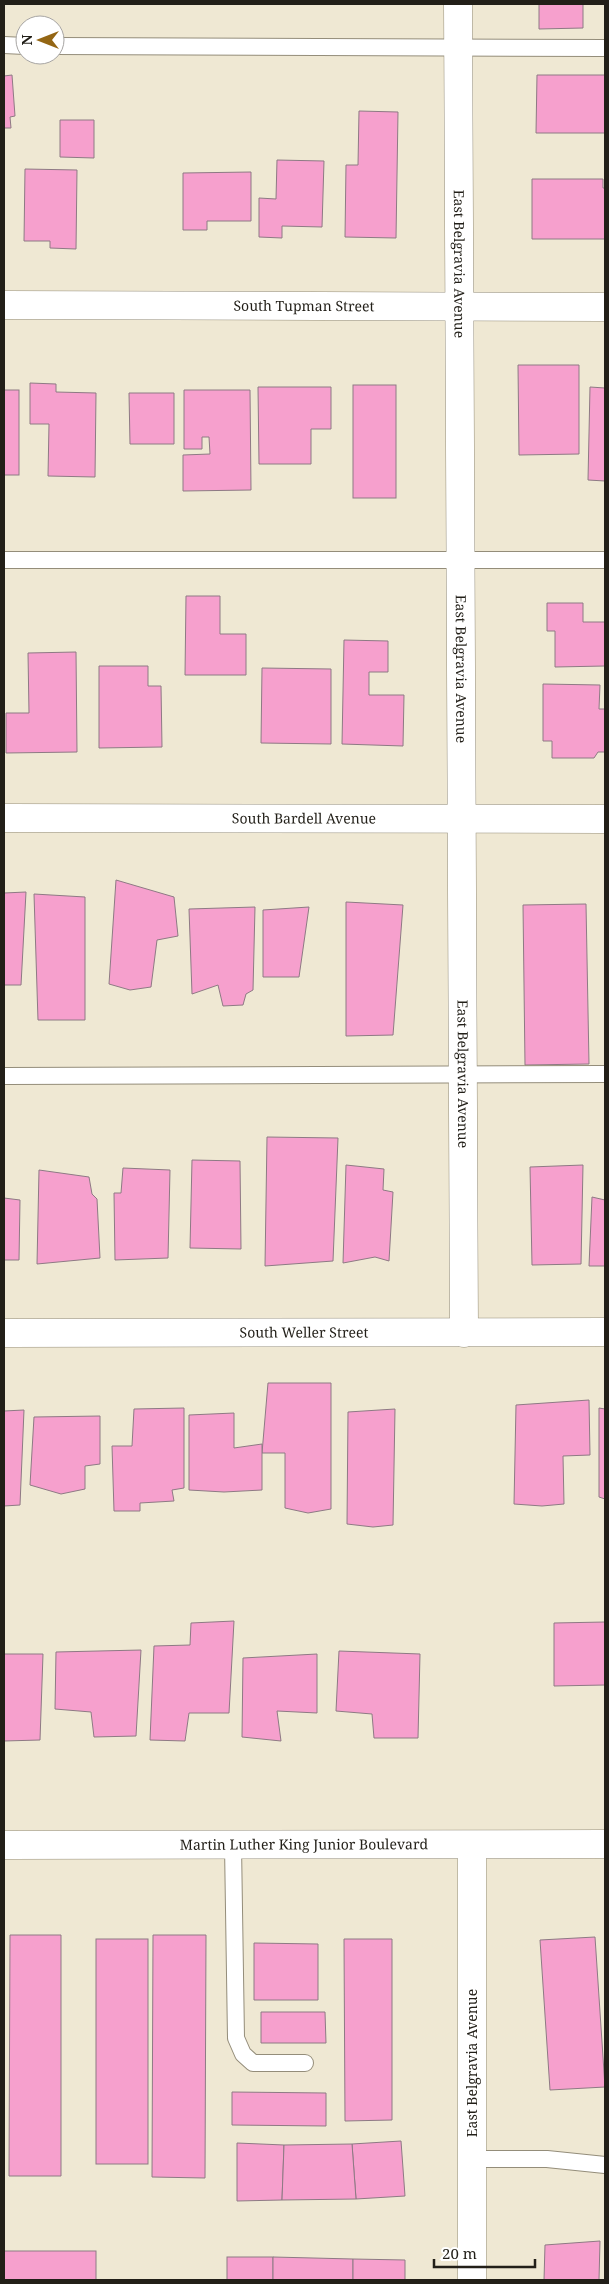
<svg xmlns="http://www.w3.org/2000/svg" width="609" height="2284" viewBox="0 0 609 2284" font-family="'Noto Serif',serif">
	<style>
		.building { fill: #f6a0cd; stroke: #8e7a84 }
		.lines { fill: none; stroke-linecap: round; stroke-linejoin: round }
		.service-casing { stroke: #948d7a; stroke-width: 18 }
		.minor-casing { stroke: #948d7a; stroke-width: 29 }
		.tertiary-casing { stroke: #948d7a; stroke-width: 29 }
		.service { stroke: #fff; stroke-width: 16 }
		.minor { stroke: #fff; stroke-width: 28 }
		.tertiary { stroke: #fff; stroke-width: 28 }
		.labels { text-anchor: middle; stroke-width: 5; stroke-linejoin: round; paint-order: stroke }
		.street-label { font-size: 14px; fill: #221f18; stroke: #fff }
	</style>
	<rect width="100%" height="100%" fill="#efe8d3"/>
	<!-- building -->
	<g class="building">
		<path d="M539 4H583V28L539 29Z"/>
		<path d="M12 75 15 116 10 117 11 128H4V76Z"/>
		<path d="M537 75H605V133H536Z"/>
		<path d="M359 111 398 112 396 238 345 237 346 165H358Z"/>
		<path d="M60 120H94V158L60 157Z"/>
		<path d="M277 160 324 161 322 227 282 226V238L259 237V198L276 199Z"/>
		<path d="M25 169 77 170 76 249 50 248V241H24Z"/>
		<path d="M251 172V221H207V230H183V173Z"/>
		<path d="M532 179H603V188H605V239H532Z"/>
		<path d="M518 365H579V454L519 455Z"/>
		<path d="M30 383 56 384V392L96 393 95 477 48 476 49 424H30Z"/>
		<rect x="353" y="385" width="43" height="113"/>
		<path d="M258 387H331V429H311V464H259Z"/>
		<path d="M590 387 605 388V481L588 480Z"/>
		<rect x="4" y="390" width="15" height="85"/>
		<path d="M184 390H250L251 490 183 491V455L210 454 209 437H202V449H184Z"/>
		<path d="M129 393H174V444H130Z"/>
		<path d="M186 596H220V634H246V675H185Z"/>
		<path d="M547 603H583V622H605V666L555 667V631H547Z"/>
		<path d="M344 640 388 641V672H369V695H404L403 746 342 744Z"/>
		<path d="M76 652 77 752 6 753V713H29L28 653Z"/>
		<path d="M99 666H148V686H161L162 747 99 748Z"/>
		<path d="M262 668 331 669V744L261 743Z"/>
		<path d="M543 684 600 685 599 709H605V752H598L594 758H552V741H543Z"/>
		<path d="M116 880 174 897 178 936 157 940 151 987 130 990 109 984Z"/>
		<path d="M26 892 21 985H4V893Z"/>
		<path d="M34 894 85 897V1020H38Z"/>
		<path d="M346 902 403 905 393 1035 346 1036Z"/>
		<path d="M586 904 589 1064 525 1065 523 905Z"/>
		<path d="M255 907 253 990 246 994 243 1005 223 1006 218 985 192 994 189 909Z"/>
		<path d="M309 907 299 977H263V910Z"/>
		<path d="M267 1137 338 1138 333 1261 265 1266Z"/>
		<path d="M192 1160 240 1161 241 1249 190 1248Z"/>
		<path d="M346 1165 384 1169 383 1190 393 1192 389 1261 375 1257 343 1263Z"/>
		<path d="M583 1165 581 1264 532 1265 530 1167Z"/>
		<path d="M123 1168 170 1170 168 1258 115 1260 114 1193H121Z"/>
		<path d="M39 1170 89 1177 92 1194 97 1199 100 1258 37 1264Z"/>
		<path d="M592 1197 605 1200V1266H589Z"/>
		<path d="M4 1198 20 1200 19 1260H4Z"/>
		<path d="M268 1383H331V1509L308 1513 285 1508V1453H262Z"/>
		<path d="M589 1400 590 1455 563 1456 564 1504 542 1506 514 1504 516 1405Z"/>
		<path d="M184 1408V1488L172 1490 174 1501 140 1503V1511H114L112 1446H132L134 1409Z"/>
		<path d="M599 1408 605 1409V1499L599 1497Z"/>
		<path d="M395 1409 393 1525 373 1527 347 1524 348 1412Z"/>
		<path d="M24 1410 20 1505 4 1506V1411Z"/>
		<path d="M234 1413V1448L262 1444V1490L224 1492 189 1490V1415Z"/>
		<path d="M100 1416V1464L85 1466V1489L61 1494 30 1485 34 1417Z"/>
		<path d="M234 1621 229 1713H189L185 1741 150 1740 154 1646 190 1645 191 1623Z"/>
		<path d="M605 1622V1685L554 1686V1623Z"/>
		<path d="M141 1650 136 1736 94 1737 91 1712 55 1709 56 1652Z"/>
		<path d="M339 1651 420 1654 418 1738H374L372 1714 336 1711Z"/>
		<path d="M4 1654H43L40 1740 4 1741Z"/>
		<path d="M317 1654V1713L277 1711 281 1741 242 1737 243 1658Z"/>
		<path d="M10 1935H61V2176H9Z"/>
		<path d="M153 1935H206L205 2178 152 2177Z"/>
		<path d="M595 1937 605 2087 550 2090 540 1940Z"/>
		<rect x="96" y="1939" width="52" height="225"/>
		<path d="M344 1939H392V2120L345 2121Z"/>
		<path d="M254 1943 318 1944V2000H254Z"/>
		<path d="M261 2012H325L326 2043H261Z"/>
		<path d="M232 2092 326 2093V2126L232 2125Z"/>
		<path d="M401 2141 405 2196 356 2199 352 2144Z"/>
		<path d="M237 2143 284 2145 282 2200 237 2201Z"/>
		<path d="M352 2144 356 2199 282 2200 284 2145Z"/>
		<path d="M600 2241 599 2280H544L545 2245Z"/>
		<rect x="4" y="2251" width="92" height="29"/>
		<rect x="227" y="2257" width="46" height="23"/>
		<path d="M273 2257 353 2259V2280H273Z"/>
		<path d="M353 2259 405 2260V2280H353Z"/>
	</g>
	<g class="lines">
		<defs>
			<g id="service">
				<path d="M4 45 25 46"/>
				<path d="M55 46 605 48"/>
				<path d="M4 560H605"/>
				<path d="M4 1076 605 1074"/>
				<path d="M233 1845 236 2038 243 2054 253 2063H305"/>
				<path d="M472 2159H547L605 2165"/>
			</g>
			<g id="minor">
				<path id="s1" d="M458 4 464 1333"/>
				<path id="s2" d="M4 305 605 307"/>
				<path id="s3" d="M4 818 605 819"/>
				<path id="s4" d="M4 1333 605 1332"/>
				<path d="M472 2280V1845"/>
			</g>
			<g id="tertiary">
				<path id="s5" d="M4 1845 605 1844"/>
			</g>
		</defs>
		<!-- service casing -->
		<use href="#service" class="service-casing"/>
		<!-- minor casing -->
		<use href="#minor" class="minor-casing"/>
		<!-- tertiary casing -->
		<use href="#tertiary" class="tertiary-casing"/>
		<!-- service -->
		<use href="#service" class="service"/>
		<!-- minor -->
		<use href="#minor" class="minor"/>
		<!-- tertiary -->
		<use href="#tertiary" class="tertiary"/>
	</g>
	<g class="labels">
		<!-- street labels -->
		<g class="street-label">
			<text dy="5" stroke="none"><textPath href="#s1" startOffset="260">East Belgravia Avenue</textPath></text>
			<text dy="5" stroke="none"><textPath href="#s2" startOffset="300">South Tupman Street</textPath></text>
			<text dy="5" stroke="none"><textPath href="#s1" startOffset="665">East Belgravia Avenue</textPath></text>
			<text dy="5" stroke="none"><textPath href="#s3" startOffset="300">South Bardell Avenue</textPath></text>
			<text dy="5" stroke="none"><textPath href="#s1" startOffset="1070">East Belgravia Avenue</textPath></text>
			<text dy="5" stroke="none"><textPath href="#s4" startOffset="300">South Weller Street</textPath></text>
			<text dy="5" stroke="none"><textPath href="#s5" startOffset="300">Martin Luther King Junior Boulevard</textPath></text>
			<text transform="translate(472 2063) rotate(-90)" y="5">East Belgravia Avenue</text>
		</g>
	</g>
	<!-- border -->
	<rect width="609" height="2284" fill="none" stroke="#221f18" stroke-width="10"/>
	<!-- north arrow -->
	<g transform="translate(40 40) rotate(270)"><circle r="24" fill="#ffffff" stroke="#a7a5a3"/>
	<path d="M0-4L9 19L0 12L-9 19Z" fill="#946614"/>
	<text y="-8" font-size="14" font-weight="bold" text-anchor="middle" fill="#221f18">N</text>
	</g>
	<!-- scale -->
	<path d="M434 2259v8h101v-8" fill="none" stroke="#221f18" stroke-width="2.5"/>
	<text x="442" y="2259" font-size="15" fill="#221f18" stroke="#ffffff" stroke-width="4" paint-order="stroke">20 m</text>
</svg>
